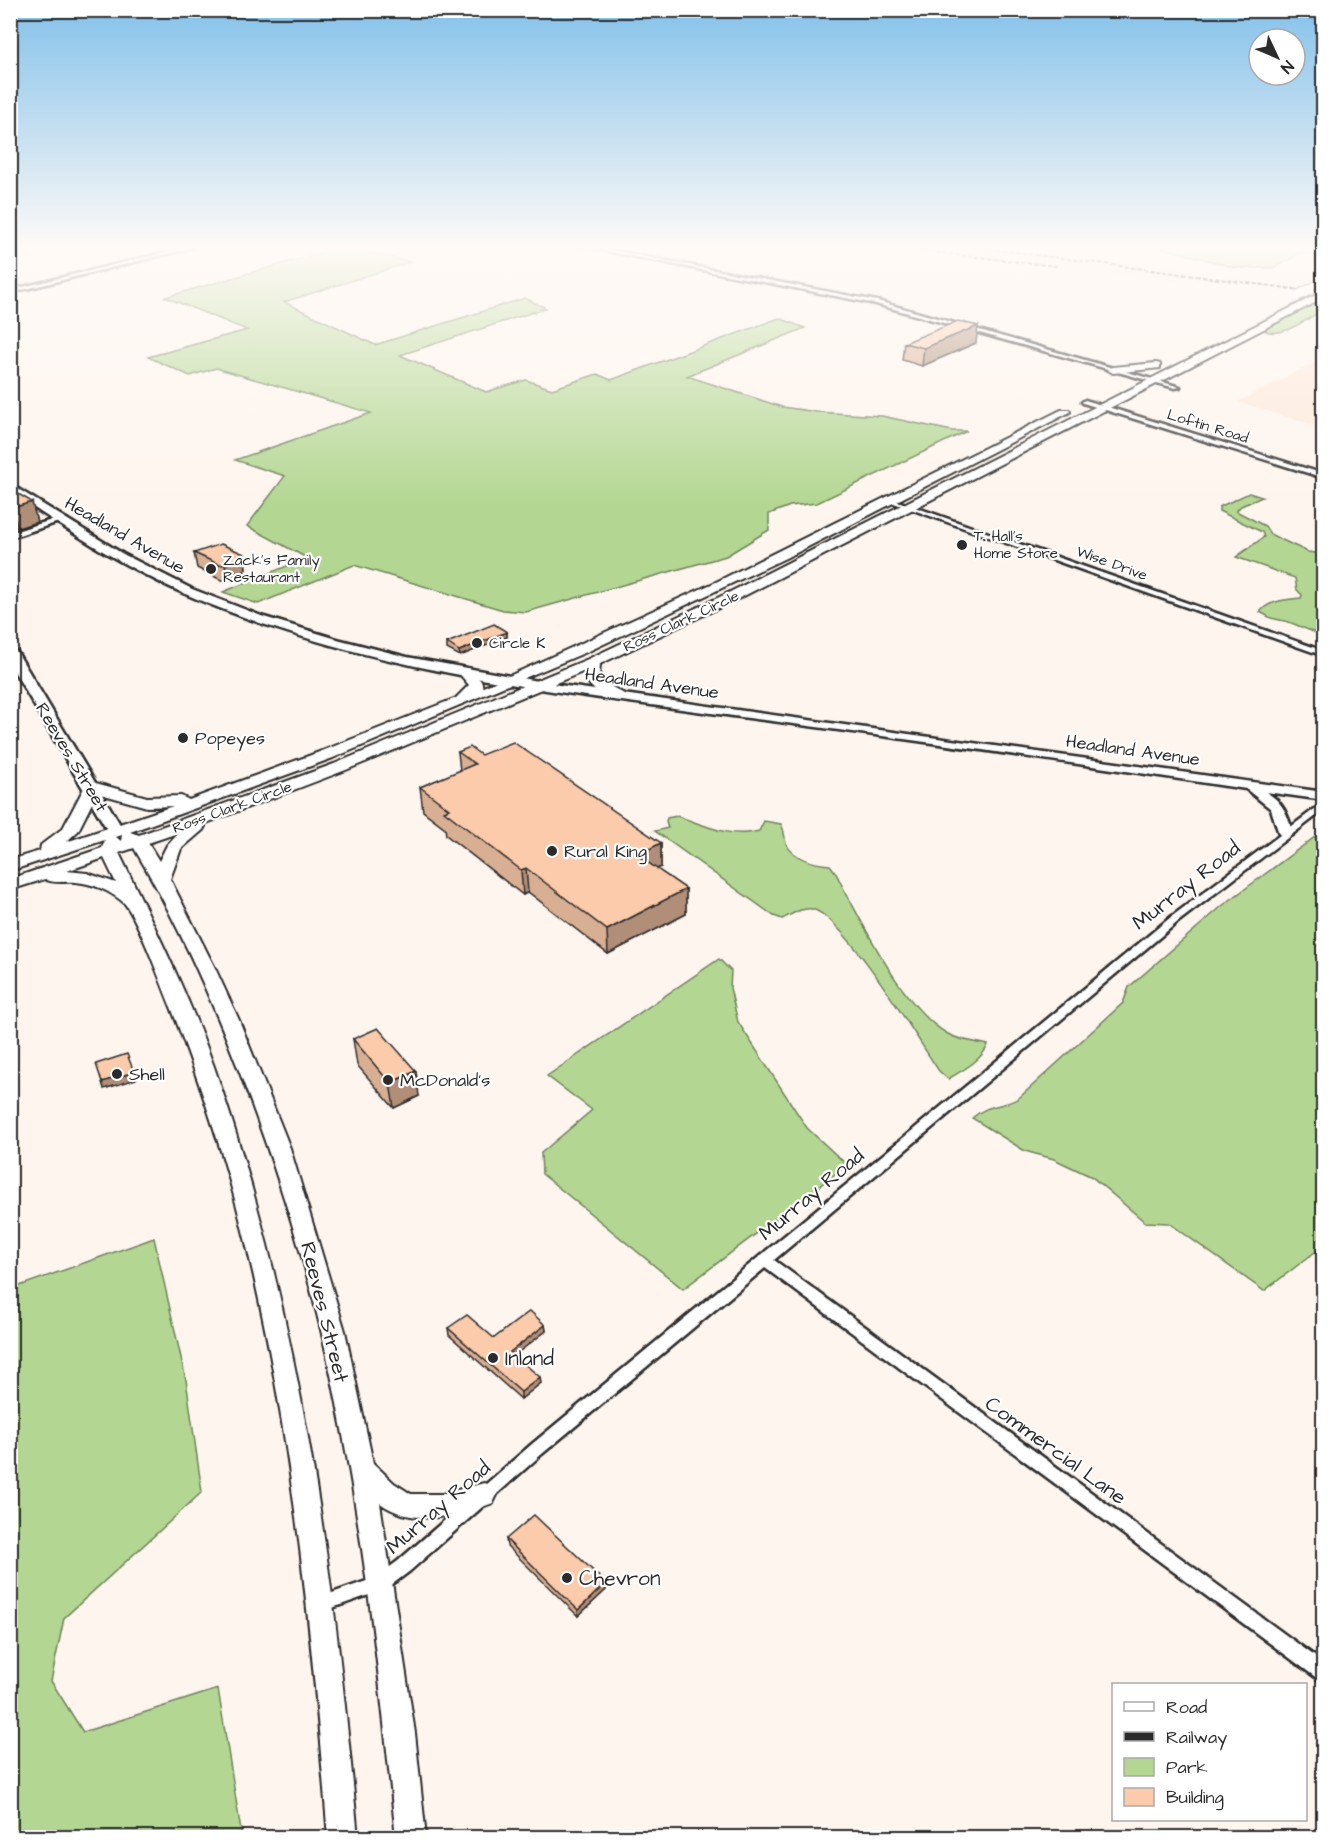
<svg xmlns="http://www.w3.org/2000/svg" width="1334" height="1848" viewBox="0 0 1334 1848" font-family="'Architects Daughter',sans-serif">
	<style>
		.built { fill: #fde8da }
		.green { fill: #b3d792; stroke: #6f815e; stroke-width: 1.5 }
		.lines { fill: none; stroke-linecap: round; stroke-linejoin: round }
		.stream { stroke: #65909f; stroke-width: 2 }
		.minor-casing { stroke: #2b2b2b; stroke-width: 5 }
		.secondary-casing { stroke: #2b2b2b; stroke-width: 5 }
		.primary-casing { stroke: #2b2b2b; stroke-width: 5 }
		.trunk-casing { stroke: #2b2b2b; stroke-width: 4 }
		.minor { fill: #fff; fill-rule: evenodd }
		.secondary { fill: #fff; fill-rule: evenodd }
		.primary { fill: #fff; fill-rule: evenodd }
		.trunk { fill: #fff; fill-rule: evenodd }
		.rail { stroke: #2b2b2b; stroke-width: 2; stroke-dasharray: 4.5 2; stroke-linecap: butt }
		.trunk-bridge-casing { stroke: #2b2b2b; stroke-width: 12; stroke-linecap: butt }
		.trunk-bridge { stroke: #fff; stroke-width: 10 }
		.wall { fill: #d9af93; stroke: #2b2b2b; stroke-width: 1.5 }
		.shaded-wall { fill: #b08e78; stroke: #2b2b2b; stroke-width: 1.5 }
		.building { fill: #fccbab; stroke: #2b2b2b; stroke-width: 1.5 }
		.poi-dot { fill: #2b2b2b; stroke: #fff; stroke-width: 2 }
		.labels { text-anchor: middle; stroke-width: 4.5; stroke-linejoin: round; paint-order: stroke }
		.far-street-label { font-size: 15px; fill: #2b2b2b; stroke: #fff }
		.far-poi-label { font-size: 15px; fill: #2b2b2b; stroke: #fff; text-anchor: start }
		.street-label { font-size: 18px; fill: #2b2b2b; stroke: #fff }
		.poi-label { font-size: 18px; fill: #2b2b2b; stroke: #fff; text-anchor: start }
		.near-street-label { font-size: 21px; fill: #2b2b2b; stroke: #fff }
		.near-poi-label { font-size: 21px; fill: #2b2b2b; stroke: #fff; text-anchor: start }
	</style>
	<rect width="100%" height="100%" fill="#fef5ee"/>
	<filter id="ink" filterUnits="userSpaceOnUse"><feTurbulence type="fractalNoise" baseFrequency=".0167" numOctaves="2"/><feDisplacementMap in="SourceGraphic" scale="12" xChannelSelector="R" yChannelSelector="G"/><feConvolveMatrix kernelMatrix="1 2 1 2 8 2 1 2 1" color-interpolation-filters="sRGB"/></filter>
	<g filter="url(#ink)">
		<!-- built -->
		<g class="built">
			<path d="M895 246H979L1193 272 1212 277 1206 284 1061 268Z"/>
			<path d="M1323 358V428L1238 402Z"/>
		</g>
		<!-- green -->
		<g class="green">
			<path d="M1157 246H1316L1273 268H1236Z"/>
			<path d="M342 247 411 262 284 302 375 345 525 298 546 308 400 355 486 392 526 380 552 389 597 374 611 380 779 318 805 328 687 376 782 407 817 412 882 416 952 431H967L817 503 790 506 769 514V530L726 556 526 612 503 610 354 565 258 604 223 592 307 558 247 526 285 476 235 460 371 413 216 368 190 376 148 357 247 330 165 297Z"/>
			<path d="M1323 300V310C1308 318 1281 340 1264 330Z"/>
			<path d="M1249 493 1262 497 1241 506 1236 511 1265 526 1270 534 1278 538 1308 552 1323 554V636L1289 622 1271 618 1260 612C1269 600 1287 600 1301 598L1302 595 1297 590 1295 578 1236 557 1264 537 1262 532 1219 511V507Z"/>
			<path d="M677 816C704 825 731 839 759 831L764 821 781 824C785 831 784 837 786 843 792 859 816 864 830 865 838 874 840 883 846 893 869 935 906 1011 948 1034 960 1041 974 1041 988 1045 981 1061 963 1070 948 1079L939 1071C918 1040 844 916 812 909 802 907 791 915 782 919L774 916 655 831 668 828 666 821 667 818Z"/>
			<path d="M1323 831V1246L1264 1291 1169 1223 1145 1222 1092 1177 1054 1159 1025 1151 972 1118C990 1102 1005 1108 1020 1097L1123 1003 1129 987 1222 906Z"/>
			<path d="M719 959 731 971 730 988 738 1022 807 1128 847 1165 683 1289 542 1174 541 1153 592 1110 547 1076Z"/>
			<path d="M154 1238 186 1380 202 1492 64 1618 51 1681 83 1732 218 1689 242 1837H11V1289Z"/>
		</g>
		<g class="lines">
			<!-- stream -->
			<path class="stream" d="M1262 246 1316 255"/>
			<defs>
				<g id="minor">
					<path d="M192 246H199L10 293V290Z"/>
					<path d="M580 246H589L877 301 1180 387 1175 388 876 304Z"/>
					<path d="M1085 400 1324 474V478L1083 403 1082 402Z"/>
					<path d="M888 499H892L1324 651V656L888 501Z"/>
					<path d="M58 518 65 520 10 538V533Z"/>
					<path d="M1324 802V810L1179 921 774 1260 1324 1663V1681L1318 1679 765 1268 542 1454 410 1571 386 1589 321 1612 315 1609 313 1604 315 1599 375 1578 398 1561 532 1444 1171 917Z"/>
				</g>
				<path id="secondary" d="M10 484 123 554 192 589 264 617 337 639 407 657 559 685 1324 792V800L1266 792C1283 802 1288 815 1293 834L1286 838 1279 834 1271 809 1246 789C1092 766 939 743 786 723 583 695 373 676 183 593 122 566 66 529 10 492Z"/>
				<path id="primary" d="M10 648 17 652 124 831 121 834H111L108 831 10 664Z"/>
				<g id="trunk">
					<path d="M1324 291V298L740 598 600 664 599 679 624 694 626 697 624 700C609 704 583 686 585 671L346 770 204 824 205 826 203 830 181 849 170 879 215 968 239 1020 290 1148 345 1331 373 1463 394 1483 411 1494H442L484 1483 493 1487 497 1495 493 1503C456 1517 414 1527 380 1503L415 1733 426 1838H396C379 1668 360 1496 321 1330 300 1242 272 1157 240 1073 210 995 176 919 134 848L119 853C156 929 194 1006 221 1087 303 1332 335 1582 358 1838H328C311 1626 291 1413 237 1207 219 1139 196 1073 171 1007 163 988 136 913 123 902 110 891 92 883 75 882 65 881 53 884 45 879L10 890V879L102 848 105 840 10 871V860L40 851 41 845 63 828 86 784 92 782 147 797 181 796 189 800 322 751 456 698 469 685 457 671 459 668H469L481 681 483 687 509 676 718 581 1061 410H1069L1070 412 796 553 589 651 333 758 130 832 139 835 334 764 588 659 730 592ZM97 793 147 807 173 806 66 842 78 831ZM178 833 167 845 159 861 148 843ZM122 835 121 841 116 837ZM104 858 116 883 87 873 67 871Z"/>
					<path d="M1156 363 1160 364V368L1113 373 1108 370 1113 367Z"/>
				</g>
			</defs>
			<!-- minor casing -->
			<use href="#minor" class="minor-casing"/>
			<!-- secondary casing -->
			<use href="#secondary" class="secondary-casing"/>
			<!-- primary casing -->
			<use href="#primary" class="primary-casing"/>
			<!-- trunk casing -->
			<use href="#trunk" class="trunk-casing"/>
			<!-- minor -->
			<use href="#minor" class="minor"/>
			<!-- secondary -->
			<use href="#secondary" class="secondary"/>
			<!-- primary -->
			<use href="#primary" class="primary"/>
			<!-- trunk -->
			<use href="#trunk" class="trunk"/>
			<!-- rail -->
			<g class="rail">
				<path d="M878 246 1056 266"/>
				<path d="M970 246 1324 293"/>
			</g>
			<defs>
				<path id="trunk-bridge" d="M1297 296 1317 286"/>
			</defs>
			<!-- trunk-bridge casing -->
			<use href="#trunk-bridge" class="trunk-bridge-casing"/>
			<!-- trunk-bridge -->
			<use href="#trunk-bridge" class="trunk-bridge"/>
		</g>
		<!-- wall -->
		<g class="wall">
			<path d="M904 343H976L922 366 902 360Z"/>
			<path d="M10 489 37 522 18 528 10 523Z"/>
			<path d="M194 553 244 554 246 569 244 570 245 573 228 580H221L197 568Z"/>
			<path d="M507 632V637L460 656 447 649V643Z"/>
			<path d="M458 752 481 755 661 843V867L657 869 686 889V914L608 954 528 892 523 895 446 835 445 828 423 811 420 787 460 771Z"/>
			<path d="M353 1039 419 1096 394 1108 357 1065Z"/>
			<path d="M545 1325 546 1331 514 1355 541 1383 521 1399 449 1335 448 1328 494 1338Z"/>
			<path d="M506 1539 606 1590 578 1616 507 1546Z"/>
		</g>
		<!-- shaded-wall -->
		<g class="shaded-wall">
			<path d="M978 326 976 343 922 366 924 348Z"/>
			<path d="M32 502 37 522 18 528 12 508Z"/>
			<path d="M244 554 246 569 244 570 245 573 228 580 225 565 238 556Z"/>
			<path d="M507 632V637L460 656 459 651Z"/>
			<path d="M661 843V867L637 879V855Z"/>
			<path d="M526 868 528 892 523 895 521 870Z"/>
			<path d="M686 889V914L608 954 607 930Z"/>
			<path d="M416 1071 419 1096 394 1108 390 1083Z"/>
			<path d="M134 1072 136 1079 104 1089 102 1082Z"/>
			<path d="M545 1325 546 1331 511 1358 510 1352Z"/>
			<path d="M540 1377 541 1383 521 1399V1392Z"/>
			<path d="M606 1583V1590L578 1616V1610Z"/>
		</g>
		<!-- building -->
		<g class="building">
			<path d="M958 321 978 326 924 348 904 343Z"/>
			<path d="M10 489 32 502 12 508 10 507Z"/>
			<path d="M221 544 244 554 238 556 242 558 225 565 218 564 194 553Z"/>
			<path d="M494 624 507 632 459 651 447 643Z"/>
			<path d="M513 742 661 843 637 855 686 889 607 930 526 868 521 870 444 811 449 809 420 787 475 764 458 752 470 747 481 755Z"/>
			<path d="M378 1028 416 1071 390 1083 353 1039Z"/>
			<path d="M127 1054 134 1072 102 1082 96 1064Z"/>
			<path d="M530 1311 545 1325 510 1352 540 1377 521 1392 448 1328 467 1315 494 1338Z"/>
			<path d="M534 1515 606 1583 578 1610 506 1539Z"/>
		</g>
	</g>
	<!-- sky -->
	<linearGradient id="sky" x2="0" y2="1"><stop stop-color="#83c1ea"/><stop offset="0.49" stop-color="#fffaf7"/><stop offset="1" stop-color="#fffaf7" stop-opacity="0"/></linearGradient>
	<rect width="1334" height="505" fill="url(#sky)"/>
	<!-- markers -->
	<g class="poi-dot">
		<circle cx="962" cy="545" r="6"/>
		<circle cx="211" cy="569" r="6"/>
		<circle cx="477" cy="643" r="6"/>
		<circle cx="183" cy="738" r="6"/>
		<circle cx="552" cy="851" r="6"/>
		<circle cx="117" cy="1074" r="6"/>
		<circle cx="388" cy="1080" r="6"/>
		<circle cx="493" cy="1358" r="6"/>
		<circle cx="567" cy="1578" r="6"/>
	</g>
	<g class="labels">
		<!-- far-street labels -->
		<g class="far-street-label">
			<text transform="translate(1208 426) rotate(17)" y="5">Loftin Road</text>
			<text transform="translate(1112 563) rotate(20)" y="5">Wise Drive</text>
			<text transform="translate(681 621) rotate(-25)" y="5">Ross Clark Circle</text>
			<text transform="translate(232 807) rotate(-20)" y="5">Ross Clark Circle</text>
		</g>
		<!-- far-poi labels -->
		<g class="far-poi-label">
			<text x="974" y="541">T. Hall’s<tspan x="974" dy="17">Home Store</tspan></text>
			<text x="223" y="565">Zack's Family<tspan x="223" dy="17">Restaurant</tspan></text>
			<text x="489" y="648">Circle K</text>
		</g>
		<!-- street labels -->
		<g class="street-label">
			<text transform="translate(125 535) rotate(30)" y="6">Headland Avenue</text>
			<text transform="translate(652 683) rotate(8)" y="6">Headland Avenue</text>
			<text transform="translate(1133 750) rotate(8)" y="6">Headland Avenue</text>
			<text transform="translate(72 757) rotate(59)" y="6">Reeves Street</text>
		</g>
		<!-- poi labels -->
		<g class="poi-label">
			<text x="195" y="744">Popeyes</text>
			<text x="564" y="857">Rural King</text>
			<text x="129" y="1080">Shell</text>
			<text x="400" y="1086">McDonald's</text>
		</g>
		<!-- near-street labels -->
		<g class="near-street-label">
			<text transform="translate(1186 885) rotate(-38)" y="7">Murray Road</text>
			<text transform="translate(811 1194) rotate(-40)" y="7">Murray Road</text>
			<text transform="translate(325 1312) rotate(76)" y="7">Reeves Street</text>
			<text transform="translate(1056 1450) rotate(36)" y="7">Commercial Lane</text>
			<text transform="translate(438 1507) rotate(-41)" y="7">Murray Road</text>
		</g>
		<!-- near-poi labels -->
		<g class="near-poi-label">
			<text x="505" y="1365">Inland</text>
			<text x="579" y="1585">Chevron</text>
		</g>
	</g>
	<!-- margin -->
	<rect width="1334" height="1848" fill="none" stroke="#fff" stroke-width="36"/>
	<rect x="18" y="18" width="1298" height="1812" fill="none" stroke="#2b2b2b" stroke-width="2" filter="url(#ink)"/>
	<!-- legend -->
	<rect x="1112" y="1683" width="195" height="138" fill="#ffffff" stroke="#aaaaaa" stroke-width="1.5"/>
	<rect x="1124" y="1702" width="30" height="9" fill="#ffffff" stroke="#aaaaaa" stroke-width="1.5"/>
	<text x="1166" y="1713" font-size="18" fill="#2b2b2b">Road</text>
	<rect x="1124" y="1732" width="30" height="9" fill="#2b2b2b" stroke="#aaaaaa" stroke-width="1.5"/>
	<text x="1166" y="1743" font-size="18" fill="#2b2b2b">Railway</text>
	<rect x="1124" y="1758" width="30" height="18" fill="#b3d792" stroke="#aaaaaa" stroke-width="1.5"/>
	<text x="1166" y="1773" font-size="18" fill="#2b2b2b">Park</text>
	<rect x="1124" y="1788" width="30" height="18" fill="#fccbab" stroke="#aaaaaa" stroke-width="1.5"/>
	<text x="1166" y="1803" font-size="18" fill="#2b2b2b">Building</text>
	<!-- north arrow -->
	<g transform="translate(1277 57) rotate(134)"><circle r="28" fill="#ffffff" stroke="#aaaaaa" stroke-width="1.5"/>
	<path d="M0-4.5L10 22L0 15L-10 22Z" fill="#2b2b2b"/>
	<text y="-9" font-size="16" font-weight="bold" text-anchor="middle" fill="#2b2b2b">N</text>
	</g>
</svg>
